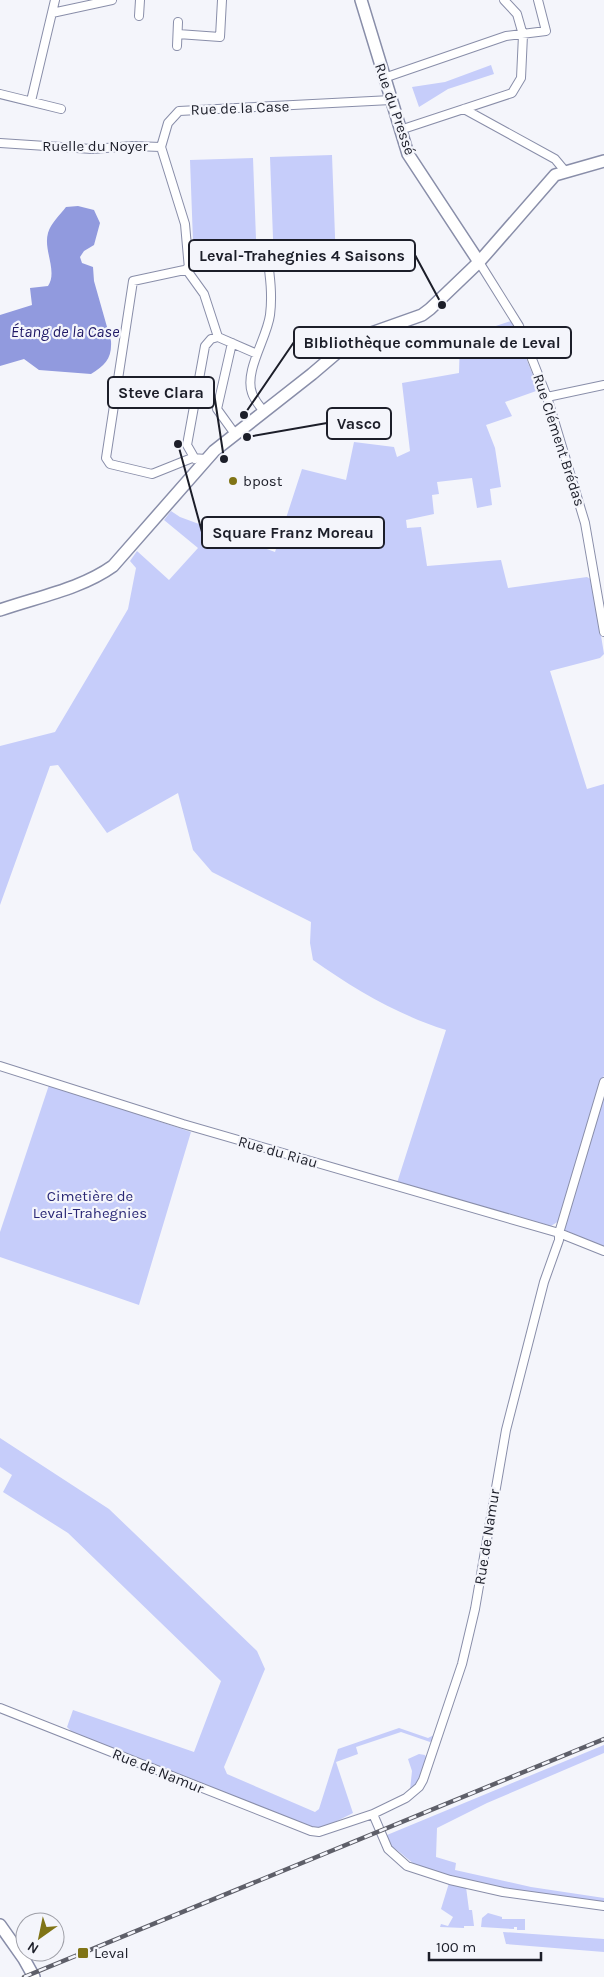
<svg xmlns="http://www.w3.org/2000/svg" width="604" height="1977" font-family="Karla,sans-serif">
  <rect width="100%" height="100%" fill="#f4f5fb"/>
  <!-- green -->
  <path fill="#c6cdfa" d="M 491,65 L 494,74 L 448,89 L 419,107 L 412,87 L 445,82 Z
    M 332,155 L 336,263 L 274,265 L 270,157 Z
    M 253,158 L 257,266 L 194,268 L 190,160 Z
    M 511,321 L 539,390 L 505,402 L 512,416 L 486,425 L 495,448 L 501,487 L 490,489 L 492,505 L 477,508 L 472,478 L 437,482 L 439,494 L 432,495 L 434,514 L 406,520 L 407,528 L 421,527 L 427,566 L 501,560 L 508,588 L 587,577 L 592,580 L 604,654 L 600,658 L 550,671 L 587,789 L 604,784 L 604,1075 L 559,1221 L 551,1226 L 397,1183 L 446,1030 C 398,1015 354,989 313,960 L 310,943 L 311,922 L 212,872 L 193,850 L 178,793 L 107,833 L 58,765 L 50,766 L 0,905 L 0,746 L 55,732 L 128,609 L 136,568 L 130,561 L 137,551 L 169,580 L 198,548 L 164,520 L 171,511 L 180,517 L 275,552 L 302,469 L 346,480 L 354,442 L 394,447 L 397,457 L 410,451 L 402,383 L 459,373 L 460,338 Z
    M 49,1085 L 191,1132 L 139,1305 L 0,1257 L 0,1232 Z
    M 604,1093 L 604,1248 L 568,1234 L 564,1228 Z
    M 0,1438 L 109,1509 L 257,1651 L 265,1669 L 224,1767 L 227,1774 L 315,1812 L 319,1809 L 338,1749 L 399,1728 L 428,1738 L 434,1735 L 433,1740 L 430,1742 L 401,1732 L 356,1747 L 358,1754 L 336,1762 L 353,1813 L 321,1829 L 311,1829 L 73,1733 L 67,1727 L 73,1710 L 194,1752 L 221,1681 L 68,1533 L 3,1492 L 12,1475 L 0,1467 Z
    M 604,1745 L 604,1753 L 487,1803 L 437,1828 L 436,1857 L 456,1863 L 455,1870 L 531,1887 L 604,1898 L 604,1904 C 543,1895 481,1889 422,1868 C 410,1864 401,1850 388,1845 L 387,1835 Z
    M 419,1754 L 425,1755 L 427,1759 L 418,1785 L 410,1790 L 412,1771 L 408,1759 Z
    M 449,1883 L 466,1887 L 469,1910 L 472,1910 L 474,1926 L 464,1926 L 464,1928 L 440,1927 L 441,1924 L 448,1926 L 453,1917 L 441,1909 Z
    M 488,1913 L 502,1917 L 502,1919 L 525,1919 L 525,1930 L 517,1930 L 517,1927 L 514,1927 L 514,1929 L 481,1927 L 482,1918 Z
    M 503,1932 L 604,1939 L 604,1952 L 506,1944 Z"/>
  <!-- water -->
  <path fill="#919ade" d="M 78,206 L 94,210 L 100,223 L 94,245 L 84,251 L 80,257 L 82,263 L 93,267 L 94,281 L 111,341 C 112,359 105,365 91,374 L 39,370 L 24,359 L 0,366 L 0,315 L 32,305 L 30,288 L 48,286 C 58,271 43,250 48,233 C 51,223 60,215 66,207 Z"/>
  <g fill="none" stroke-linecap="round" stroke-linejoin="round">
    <defs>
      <path id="street" d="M 52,13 L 112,0
        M 139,16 L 140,0
        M 178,34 L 220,37 L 222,0
        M 177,46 L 178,22
        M 384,78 L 506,36 L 546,31 L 538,0
        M 0,94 L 61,109
        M 31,101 L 55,0
        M 464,109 L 555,159 L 565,171
        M 400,130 L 512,93 L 521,78 L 523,35 L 517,14 L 504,0
        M 0,143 L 92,149 L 133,146 L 161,147
        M 479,262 L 519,326 L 547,397 L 585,523 L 604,632
        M 186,269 L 204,294 L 218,337 L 211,339 L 205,346 L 187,445 L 195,459
        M 218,337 L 257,354
        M 232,343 L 217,409 L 235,434
        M 167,383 L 195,400
        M 547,397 L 604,385
        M 264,412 C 260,406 254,400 252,393 C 244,371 267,338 270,315 C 273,292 269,270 266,246
        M 206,459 L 192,458 L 152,474 L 110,464 L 106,458 L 133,281 L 189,269 L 185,224 L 161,147 L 168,123 L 179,111 L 391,100
        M 0,1066 L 183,1124 L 559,1233 L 604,1251
        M 0,1708 L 311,1831 L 319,1832 L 373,1814 L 406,1798 L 419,1787 L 423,1780 L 462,1664 L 475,1609 L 506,1430 L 544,1282 L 559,1240 L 559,1233 L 604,1082
        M 373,1814 L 388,1849 L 407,1866 L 450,1880 L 503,1892 L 604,1906"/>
      <path id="secondary" d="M 361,0 L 408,154 L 479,262
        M 0,610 C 37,597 81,589 113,566 L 214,451 L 312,374 L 339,351 L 360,337 L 422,315 L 430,309 L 479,262 L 555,175 L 604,161
        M 0,1925 L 24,1959 L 34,1977"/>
    </defs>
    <!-- street casing -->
    <use href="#street" stroke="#898ea9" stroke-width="10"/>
    <!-- secondary casing -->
    <use href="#secondary" stroke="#898ea9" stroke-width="14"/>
    <!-- street -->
    <use href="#street" stroke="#fff" stroke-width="8"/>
    <!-- secondary -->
    <use href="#secondary" stroke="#fff" stroke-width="11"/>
    <defs>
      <path id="rail" d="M 24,1977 L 604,1739"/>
    </defs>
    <!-- rail casing -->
    <use href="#rail" stroke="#5e5f69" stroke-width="4.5"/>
    <!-- rail -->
    <use href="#rail" stroke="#f4f5fb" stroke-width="2.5" stroke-dasharray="8" stroke-linecap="butt"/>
  </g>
  <!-- markers -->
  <g fill="#807416" stroke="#f4f5fb" stroke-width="2">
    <circle cx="233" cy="481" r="5"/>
    <rect x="77" y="1947" width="12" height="12" rx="2.5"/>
  </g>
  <g text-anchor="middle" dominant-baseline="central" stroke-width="4.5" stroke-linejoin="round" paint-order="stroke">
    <!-- street labels -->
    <g font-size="15" fill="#1c1e29" stroke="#f4f5fb">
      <text transform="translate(240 108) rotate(-2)">Rue de la Case</text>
      <text transform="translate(395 109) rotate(71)">Rue du Pressé</text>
      <text x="95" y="146">Ruelle du Noyer</text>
      <text transform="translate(559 440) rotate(72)">Rue Clément Brédas</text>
      <text transform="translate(278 1152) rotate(16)">Rue du Riau</text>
      <text transform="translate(487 1537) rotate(-81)">Rue de Namur</text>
      <text transform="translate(158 1771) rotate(22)">Rue de Namur</text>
    </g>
    <!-- poi labels -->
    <g font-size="15" fill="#1c1e29" stroke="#f4f5fb" text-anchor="start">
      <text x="243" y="481">bpost</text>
      <text x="94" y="1953">Leval</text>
    </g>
    <!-- park labels -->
    <g font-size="15" fill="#292775" stroke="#f4f5fb">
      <text x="90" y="1196">Cimetière de<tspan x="90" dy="17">Leval-Trahegnies</tspan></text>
    </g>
    <!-- water labels -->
    <g font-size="16" font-style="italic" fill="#1f1866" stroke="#f4f5fb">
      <text x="65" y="331">Étang de la Case</text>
    </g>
  </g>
  <!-- callouts -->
  <path fill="none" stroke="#1c1e29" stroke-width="2" d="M442 305L415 255M244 415L294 342M224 459L214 393M247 437L327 423M178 444L202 532"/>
  <g fill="#1c1e29" stroke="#f4f5fb" stroke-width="2">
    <circle cx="442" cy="305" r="5"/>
    <circle cx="244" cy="415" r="5"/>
    <circle cx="224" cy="459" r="5"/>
    <circle cx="247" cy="437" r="5"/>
    <circle cx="178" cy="444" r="5"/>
  </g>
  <g fill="#f4f5fb" stroke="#1c1e29" stroke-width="2">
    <rect x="189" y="240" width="226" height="31" rx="5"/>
    <rect x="294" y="327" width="277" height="31" rx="5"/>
    <rect x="108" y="377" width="106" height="31" rx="5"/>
    <rect x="327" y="408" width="64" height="31" rx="5"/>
    <rect x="202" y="517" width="182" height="31" rx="5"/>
  </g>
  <g font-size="16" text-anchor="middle" font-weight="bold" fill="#1c1e29">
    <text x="302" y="261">Leval-Trahegnies 4 Saisons</text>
    <text x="432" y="348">BIbliothèque communale de Leval</text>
    <text x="161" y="398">Steve Clara</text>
    <text x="359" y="429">Vasco</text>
    <text x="293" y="538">Square Franz Moreau</text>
  </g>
  <!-- north arrow -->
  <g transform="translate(40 1937) rotate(213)"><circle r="24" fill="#f4f5fb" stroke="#9e9fa7"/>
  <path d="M0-4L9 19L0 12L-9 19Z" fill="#807416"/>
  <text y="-8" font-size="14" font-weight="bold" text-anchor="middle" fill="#1c1e29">N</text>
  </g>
  <!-- scale -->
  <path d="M429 1952v8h112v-8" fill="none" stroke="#1c1e29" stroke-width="2.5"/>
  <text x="436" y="1952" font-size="15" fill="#1c1e29" stroke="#f4f5fb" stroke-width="4" paint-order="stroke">100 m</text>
</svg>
